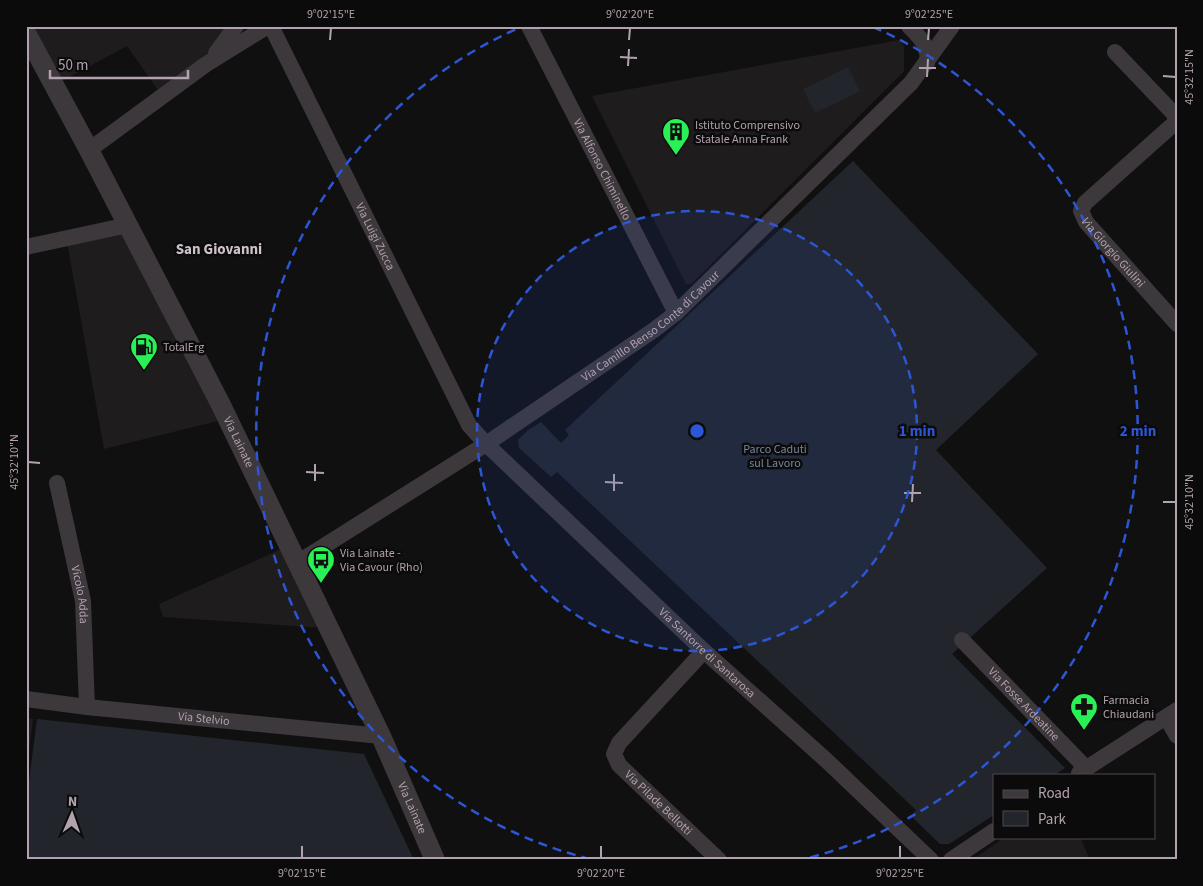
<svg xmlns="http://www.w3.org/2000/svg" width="1203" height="886" font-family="'Source Sans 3',sans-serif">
  <rect width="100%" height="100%" fill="#111010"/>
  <!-- built -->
  <path fill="#1e1c1d" d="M 30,26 L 230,26 L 203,61 L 160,93 L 127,46 L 60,82 Z
    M 900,40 L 904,46 L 904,71 L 691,284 L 686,284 L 592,96 Z
    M 126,229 L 226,419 L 104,449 L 67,242 Z
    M 286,547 L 324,628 L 163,617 L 159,604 Z
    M 26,718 L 33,719 L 26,775 Z
    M 1005,837 L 1080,837 L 1090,860 L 972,860 Z"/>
  <!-- green -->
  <path fill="#22252b" d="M 848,67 L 860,91 L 815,113 L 803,89 Z
    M 853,161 L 1038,354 L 936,450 L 1047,568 L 952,654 L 1065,768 L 1055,775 L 994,775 L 994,815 L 949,844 L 940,844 L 911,816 L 916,810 L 557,472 L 551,477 L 519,448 L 518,440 L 528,430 L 541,422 L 561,443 L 569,435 L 565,430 Z
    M 37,719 L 364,754 L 414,860 L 26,860 L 26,804 Z"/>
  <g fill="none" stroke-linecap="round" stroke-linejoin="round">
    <!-- minor -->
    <g stroke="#3d383b" stroke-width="16">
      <path id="s1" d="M 271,26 L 469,425 L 486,444 L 704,651 L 826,760 L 931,860"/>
      <path id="s2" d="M 529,26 L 676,313"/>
      <path d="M 909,26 C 919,37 930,46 927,63"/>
      <path d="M 1115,52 L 1177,117"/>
      <path d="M 216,53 L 236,26"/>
      <path id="s3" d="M 1177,121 L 1085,203 L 1081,211 L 1086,222 L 1177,324"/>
      <path d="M 89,150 L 205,65 L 268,26"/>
      <path d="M 26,247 L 128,225"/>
      <path id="s4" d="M 57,483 L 83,601 L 87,707"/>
      <path id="s5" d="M 297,563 L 486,444 L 654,330 L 676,313 L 911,83 L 952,26"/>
      <path id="s6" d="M 962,640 L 1086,768"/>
      <path id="s7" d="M 704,651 L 619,743 L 614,754 L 619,765 L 719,860"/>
      <path id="s8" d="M 26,699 L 87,707 L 381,736"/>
      <path d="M 1166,717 L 1177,736"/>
      <path d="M 1079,773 L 1177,710"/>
      <path d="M 951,860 L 994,831"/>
    </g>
    <!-- tertiary -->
    <path stroke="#3d383b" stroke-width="20" id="s9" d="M 26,33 L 89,150 L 220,403 L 381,736 L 435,860"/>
  </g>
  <!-- ticks -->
  <path fill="none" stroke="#b2a1ae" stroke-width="2" d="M 330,40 L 331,28M 629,40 L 630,28M 928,40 L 929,28M 620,57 L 637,58M 628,66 L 629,49M 919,68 L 936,68M 1163,76 L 1176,77M 927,77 L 928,59M 28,462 L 40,463M 306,472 L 324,473M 315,481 L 315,464M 605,482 L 623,483M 614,491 L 614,474M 904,493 L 921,493M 912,502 L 913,484M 1163,502 L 1176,502M 302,858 L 302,846M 601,858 L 601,846M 900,858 L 900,846"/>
  <!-- distance rings -->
  <circle cx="697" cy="431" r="220" fill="#2c56d4" fill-opacity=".12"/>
  <g fill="none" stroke="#2c56d4" stroke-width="2.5" stroke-dasharray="9 6">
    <circle cx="697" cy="431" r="220"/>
    <path d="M590 859A441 441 0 0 1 521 27M873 27A441 441 0 0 1 804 859"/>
  </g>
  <!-- icons -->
  <defs>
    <symbol id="building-pin" viewBox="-11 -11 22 30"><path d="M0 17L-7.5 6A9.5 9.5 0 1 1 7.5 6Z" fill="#29f055" stroke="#0c0b0b"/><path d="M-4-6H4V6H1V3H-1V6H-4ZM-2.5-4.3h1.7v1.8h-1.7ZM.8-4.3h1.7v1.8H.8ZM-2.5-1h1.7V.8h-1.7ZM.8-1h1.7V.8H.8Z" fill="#111"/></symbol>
    <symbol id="fuel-pin" viewBox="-11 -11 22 30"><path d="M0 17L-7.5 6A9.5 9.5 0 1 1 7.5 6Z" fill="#29f055" stroke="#0c0b0b"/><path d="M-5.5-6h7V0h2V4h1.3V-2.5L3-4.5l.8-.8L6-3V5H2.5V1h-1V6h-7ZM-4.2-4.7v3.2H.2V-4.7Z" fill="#111"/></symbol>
    <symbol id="bus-pin" viewBox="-11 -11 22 30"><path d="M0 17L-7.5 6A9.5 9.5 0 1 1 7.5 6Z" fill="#29f055" stroke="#0c0b0b"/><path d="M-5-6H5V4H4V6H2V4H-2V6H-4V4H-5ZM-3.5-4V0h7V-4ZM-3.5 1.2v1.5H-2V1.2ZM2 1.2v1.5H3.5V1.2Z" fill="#111"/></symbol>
    <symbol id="pharmacy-pin" viewBox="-11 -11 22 30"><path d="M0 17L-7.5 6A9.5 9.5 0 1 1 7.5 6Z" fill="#29f055" stroke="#0c0b0b"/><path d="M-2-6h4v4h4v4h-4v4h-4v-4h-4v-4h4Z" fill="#111"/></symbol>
  </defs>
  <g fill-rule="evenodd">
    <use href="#building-pin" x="660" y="116" width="32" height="43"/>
    <use href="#fuel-pin" x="128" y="331" width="32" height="43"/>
    <use href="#bus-pin" x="305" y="544" width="32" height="43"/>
    <use href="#pharmacy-pin" x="1068" y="691" width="32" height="43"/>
  </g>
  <g text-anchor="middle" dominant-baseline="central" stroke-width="5" stroke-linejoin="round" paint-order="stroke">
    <!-- poi labels -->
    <g font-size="12" fill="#b2a1ae" stroke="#0c0b0b" text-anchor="start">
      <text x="695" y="125">Istituto Comprensivo<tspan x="695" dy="14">Statale Anna Frank</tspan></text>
      <text x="163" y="347">TotalErg</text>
      <text x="340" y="553">Via Lainate -<tspan x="340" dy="14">Via Cavour (Rho)</tspan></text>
      <text x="1103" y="700">Farmacia<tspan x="1103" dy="14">Chiaudani</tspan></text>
    </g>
    <!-- street labels -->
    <g font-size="12" fill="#b2a1ae" stroke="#0c0b0b">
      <text stroke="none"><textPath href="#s2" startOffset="161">Via Alfonso Chiminello</textPath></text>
      <text stroke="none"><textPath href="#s1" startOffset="235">Via Luigi Zucca</textPath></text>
      <text stroke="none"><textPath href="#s3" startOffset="185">Via Giorgio Giulini</textPath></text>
      <text stroke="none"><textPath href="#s5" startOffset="426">Via Camillo Benso Conte di Cavour</textPath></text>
      <text stroke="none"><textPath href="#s9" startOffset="461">Via Lainate</textPath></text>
      <text stroke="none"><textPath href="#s4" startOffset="114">Vicolo Adda</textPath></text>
      <text stroke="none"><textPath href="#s1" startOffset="775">Via Santorre di Santarosa</textPath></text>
      <text stroke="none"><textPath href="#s6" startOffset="89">Via Fosse Ardeatine</textPath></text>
      <text stroke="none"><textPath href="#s8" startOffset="179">Via Stelvio</textPath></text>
      <text stroke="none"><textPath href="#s7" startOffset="204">Via Pilade Bellotti</textPath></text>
      <text stroke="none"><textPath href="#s9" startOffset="866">Via Lainate</textPath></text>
    </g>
    <!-- park labels -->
    <g font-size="12" fill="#77869d" stroke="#0c0b0b">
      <text x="775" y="449">Parco Caduti<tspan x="775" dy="14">sul Lavoro</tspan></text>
    </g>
    <!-- quarter labels -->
    <g font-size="15" font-weight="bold" fill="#cec2ca" stroke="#0c0b0b">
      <text x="219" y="249">San Giovanni</text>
    </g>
  </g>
  <circle cx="697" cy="431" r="8" fill="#2c56d4" stroke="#0c0b0b" stroke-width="2.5"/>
  <g font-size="15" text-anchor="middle" font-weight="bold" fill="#2c56d4" stroke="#0c0b0b" stroke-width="5" stroke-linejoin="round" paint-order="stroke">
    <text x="917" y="436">1 min</text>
    <text x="1138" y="436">2 min</text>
  </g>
  <!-- border -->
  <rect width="1203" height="886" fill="none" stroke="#0c0b0b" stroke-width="55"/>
  <!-- legend -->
  <rect x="993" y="774" width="162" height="65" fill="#0c0b0b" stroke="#4e474c"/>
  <rect x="1003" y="790" width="25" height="8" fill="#3d383b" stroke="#4e474c"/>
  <text x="1038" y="798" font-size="15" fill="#b2a1ae">Road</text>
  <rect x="1003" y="811" width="25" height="15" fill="#22252b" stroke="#4e474c"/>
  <text x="1038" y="824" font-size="15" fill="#b2a1ae">Park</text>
  <!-- north arrow -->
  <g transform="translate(72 814) rotate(2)" stroke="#0c0b0b" stroke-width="4" paint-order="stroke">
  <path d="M0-4L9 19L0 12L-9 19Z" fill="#b2a1ae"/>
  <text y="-8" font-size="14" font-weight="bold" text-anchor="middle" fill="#b2a1ae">N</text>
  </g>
  <!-- scale -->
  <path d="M50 70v8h138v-8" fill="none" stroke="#b2a1ae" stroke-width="2.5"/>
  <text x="58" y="70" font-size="15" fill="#b2a1ae" stroke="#0c0b0b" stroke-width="4" paint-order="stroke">50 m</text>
  <rect x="28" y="28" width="1148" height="830" fill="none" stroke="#b2a1ae" stroke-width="2"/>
  <g font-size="12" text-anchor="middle" fill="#b2a1ae">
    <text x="331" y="18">9°02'15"E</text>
    <text x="630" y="18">9°02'20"E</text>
    <text x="929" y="18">9°02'25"E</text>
    <text transform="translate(1189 77) rotate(-90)" y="4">45°32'15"N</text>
    <text transform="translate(14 462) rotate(-90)" y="4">45°32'10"N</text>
    <text transform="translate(1189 502) rotate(-90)" y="4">45°32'10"N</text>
    <text x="302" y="877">9°02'15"E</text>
    <text x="601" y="877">9°02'20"E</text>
    <text x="900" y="877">9°02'25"E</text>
  </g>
</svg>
